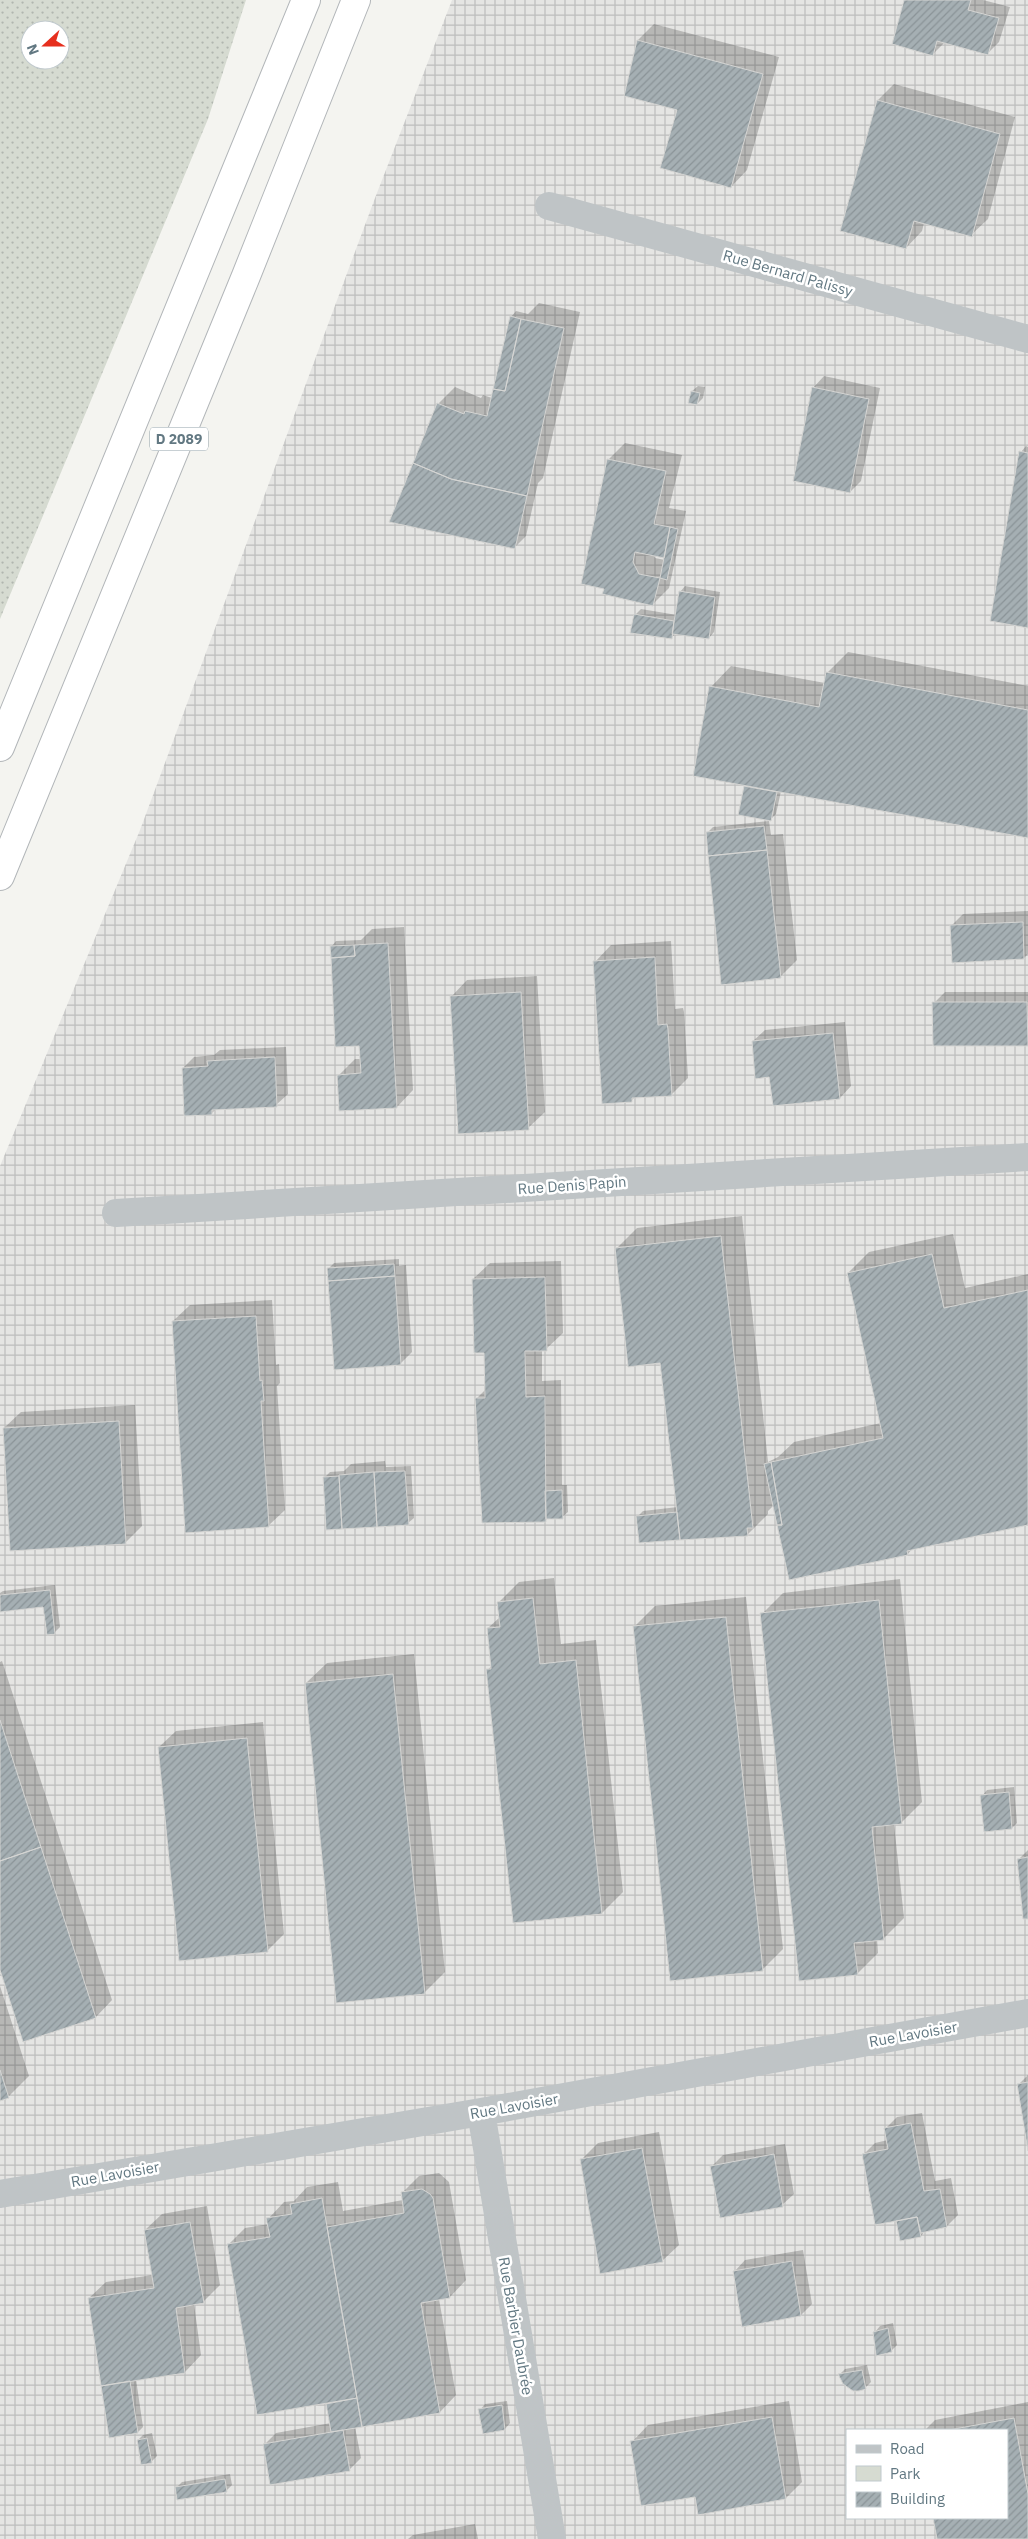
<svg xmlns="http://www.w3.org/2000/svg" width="1028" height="2539" font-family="'IBM Plex Sans',sans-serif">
  <defs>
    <pattern id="industrial-grid" width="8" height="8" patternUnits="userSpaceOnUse" patternTransform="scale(1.25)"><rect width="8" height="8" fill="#e5e5e3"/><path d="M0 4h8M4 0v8" fill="none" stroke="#bdbebd"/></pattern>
    <pattern id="green-dots" width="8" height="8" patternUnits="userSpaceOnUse" patternTransform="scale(1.25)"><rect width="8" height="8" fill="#d6dbd1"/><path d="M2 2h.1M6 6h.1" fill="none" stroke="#b1b6af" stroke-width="1.8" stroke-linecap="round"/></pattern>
    <pattern id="building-hatch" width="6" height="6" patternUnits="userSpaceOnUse" patternTransform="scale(1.25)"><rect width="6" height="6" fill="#a5afb3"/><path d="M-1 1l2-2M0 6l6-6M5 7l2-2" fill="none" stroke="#8a9397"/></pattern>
  </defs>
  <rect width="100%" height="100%" fill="#f4f4f0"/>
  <!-- industrial -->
  <path fill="url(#industrial-grid)" fill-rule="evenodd" d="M 452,0 L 1028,0 L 1028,2539 L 0,2539 L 0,1166 L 140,830 L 375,198 ZM 847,2430 L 1007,2430 L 1007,2518 L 847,2518 Z"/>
  <!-- green -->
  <path fill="url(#green-dots)" fill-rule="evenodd" d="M 0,0 L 246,0 L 208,119 L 0,619 ZM 30,30 L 60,30 L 60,60 L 30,60 Z"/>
  <!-- shadow -->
  <path fill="#0003" fill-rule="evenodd" d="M 906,0 L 983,0 L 1010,7 L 999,42 L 988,53 L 944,43 L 933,54 Z
    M 654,24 L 779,57 L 747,170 L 731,187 L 678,109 L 638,40 Z
    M 894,84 L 1015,117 L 988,219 L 971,235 L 924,223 L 922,231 L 906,248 L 842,230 L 878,100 Z
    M 539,303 L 580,312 L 543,478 L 538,483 L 526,536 L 514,548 L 414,464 L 438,404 L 455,387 L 481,398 L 483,395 L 492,398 L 511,317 L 516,311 L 528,314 Z
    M 824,376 L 880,388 L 861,481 L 850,492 L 813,388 Z
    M 698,386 L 705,387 L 703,398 L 697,404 L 692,391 Z
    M 625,443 L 682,455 L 669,508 L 686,511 L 669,588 L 653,604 L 605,588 L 609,459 ZM 666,554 L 665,560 L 655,558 L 654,555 Z
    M 1026,446 L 1028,447 L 1028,627 L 1021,452 Z
    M 685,586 L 720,592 L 714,632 L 709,638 L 676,633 L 671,638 L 635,615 L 641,609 L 677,615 L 680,592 Z
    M 848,652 L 1028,686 L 1028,837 L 781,791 L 776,814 L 771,819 L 740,814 L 746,785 L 711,687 L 731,666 L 825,683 L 827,673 Z
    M 769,821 L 771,835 L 783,834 L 797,960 L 780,977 L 707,833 L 713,827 Z
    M 1028,911 L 1028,954 L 1024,958 L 951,926 L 963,914 Z
    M 404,927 L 413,1090 L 397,1107 L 338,1076 L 355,1059 L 361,1059 L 361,1045 L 331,947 L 336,941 L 361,940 L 372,929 Z
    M 671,941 L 675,1009 L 683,1008 L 684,1012 L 688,1078 L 671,1095 L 635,1097 L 631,1101 L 595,962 L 611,945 Z
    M 537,976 L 545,1112 L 528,1128 L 451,997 L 467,980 Z
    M 945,992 L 1028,992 L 1028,1044 L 934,1003 Z
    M 845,1022 L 851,1086 L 840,1098 L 774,1105 L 770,1075 L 753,1041 L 765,1030 Z
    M 286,1047 L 288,1094 L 276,1105 L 217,1108 L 211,1114 L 183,1068 L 194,1057 L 214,1055 L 220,1050 Z
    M 742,1216 L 768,1462 L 778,1457 L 794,1442 L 881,1423 L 848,1273 L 869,1252 L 953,1234 L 965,1288 L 1028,1274 L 1028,1524 L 912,1549 L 908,1554 L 790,1579 L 774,1505 L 768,1511 L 768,1514 L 747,1535 L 637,1517 L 643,1511 L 678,1507 L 661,1362 L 616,1249 L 637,1228 Z
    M 399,1259 L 399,1266 L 406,1265 L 412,1352 L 400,1364 L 328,1269 L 334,1263 Z
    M 561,1261 L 563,1333 L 546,1349 L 542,1350 L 542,1381 L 561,1380 L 562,1485 L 567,1485 L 568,1512 L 562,1517 L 548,1518 L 546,1520 L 477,1398 L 486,1389 L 485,1351 L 473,1279 L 490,1263 Z
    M 272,1300 L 276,1365 L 279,1364 L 280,1383 L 277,1386 L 285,1510 L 268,1526 L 173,1321 L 190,1305 Z
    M 135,1405 L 142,1526 L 125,1543 L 4,1428 L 21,1412 Z
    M 385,1461 L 386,1467 L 411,1466 L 414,1518 L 408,1523 L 327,1528 L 324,1478 L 330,1472 L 344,1471 L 351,1464 Z
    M 554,1578 L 561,1644 L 596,1640 L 623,1892 L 602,1913 L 487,1670 L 492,1666 L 488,1628 L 500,1617 L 498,1603 L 519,1582 Z
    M 900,1579 L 922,1802 L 901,1823 L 894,1824 L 904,1918 L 883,1939 L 877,1939 L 878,1953 L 857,1974 L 762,1614 L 783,1593 Z
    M 55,1585 L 60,1627 L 54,1633 L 45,1605 L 0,1611 L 0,1593 L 3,1591 Z
    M 746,1597 L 783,1949 L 762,1970 L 634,1627 L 655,1606 Z
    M 414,1654 L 445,1972 L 424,1993 L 306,1683 L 327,1663 Z
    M 2,1661 L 112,2000 L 96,2017 L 24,2040 L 0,1966 L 0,1662 Z
    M 263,1722 L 284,1934 L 267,1951 L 159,1747 L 176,1731 Z
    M 1014,1787 L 1017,1823 L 1012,1828 L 982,1796 L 987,1790 Z
    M 1028,1850 L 1028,1917 L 1019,1859 Z
    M 0,1986 L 29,2076 L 8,2097 L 0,2100 Z
    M 1028,2075 L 1028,2143 L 1018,2085 Z
    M 922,2113 L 935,2181 L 951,2178 L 958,2215 L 947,2226 L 926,2230 L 921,2236 L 901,2239 L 897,2220 L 864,2154 L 875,2143 L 888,2140 L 885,2129 L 897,2117 Z
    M 659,2132 L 679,2245 L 662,2261 L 581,2160 L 598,2143 Z
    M 785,2144 L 794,2194 L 782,2205 L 712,2166 L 723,2155 Z
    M 439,2173 L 449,2182 L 466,2280 L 450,2297 L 439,2299 L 456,2395 L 440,2412 L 355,2427 L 361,2458 L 349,2470 L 265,2444 L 276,2433 L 331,2423 L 328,2404 L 330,2401 L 228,2245 L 245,2228 L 269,2224 L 268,2219 L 284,2202 L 294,2201 L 307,2187 L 338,2182 L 343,2211 L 403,2200 L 402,2193 L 419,2176 ZM 356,2397 L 358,2397 L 360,2423 Z
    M 207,2206 L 220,2285 L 203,2302 L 194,2304 L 201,2355 L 185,2372 L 136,2379 L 143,2427 L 138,2432 L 89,2298 L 106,2282 L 153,2275 L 145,2230 L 162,2214 Z
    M 803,2250 L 812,2304 L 801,2315 L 734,2272 L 745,2260 Z
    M 893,2323 L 897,2345 L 891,2351 L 875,2332 L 880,2326 Z
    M 867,2365 L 871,2382 L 865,2388 L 840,2374 L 845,2369 Z
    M 507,2401 L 510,2423 L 505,2429 L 480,2410 L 485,2404 Z
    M 789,2401 L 802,2482 L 786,2498 L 696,2496 L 632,2442 L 648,2425 Z
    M 1028,2402 L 1028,2539 L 938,2539 L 934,2518 L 1007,2518 L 1007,2430 L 925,2430 L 935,2420 Z
    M 152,2433 L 157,2456 L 151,2462 L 138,2440 L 143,2435 Z
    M 230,2474 L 232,2485 L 226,2491 L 176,2488 L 182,2482 Z
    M 475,2524 L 478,2539 L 408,2539 L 413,2535 Z"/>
  <!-- building -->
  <path fill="url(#building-hatch)" stroke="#d5d5d3" d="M 904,0 L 971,0 L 968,10 L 999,18 L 988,55 L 937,41 L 933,56 L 892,44 Z
    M 637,40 L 763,74 L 731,188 L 660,168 L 677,110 L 624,96 Z
    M 877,100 L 1000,134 L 972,237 L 914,221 L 906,249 L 840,231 Z
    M 510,316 L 521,319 L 505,391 L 493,389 Z
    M 521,319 L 564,328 L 527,496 L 451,479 L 413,463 L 437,403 L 464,414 L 465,411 L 487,416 L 493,389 L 505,391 Z
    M 812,387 L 869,399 L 850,493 L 793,481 Z
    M 691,391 L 700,393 L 697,405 L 688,403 Z
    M 1019,451 L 1028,453 L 1028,628 L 990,621 Z
    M 607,459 L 666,471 L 654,524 L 670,527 L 664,558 L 635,552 L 633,562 L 639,574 L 660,578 L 653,606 L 602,594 L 604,589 L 581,584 Z
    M 413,463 L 451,479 L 527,496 L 515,549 L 389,522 Z
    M 670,527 L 678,529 L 667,580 L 660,578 Z
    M 679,591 L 715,597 L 709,639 L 672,634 Z
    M 634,614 L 674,621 L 672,639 L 630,633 Z
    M 826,672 L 1028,710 L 1028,838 L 693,776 L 709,686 L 819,707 Z
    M 744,786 L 777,792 L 771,821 L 738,815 Z
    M 764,826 L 767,850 L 708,856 L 706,832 Z
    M 767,850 L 781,978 L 721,985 L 708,856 Z
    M 1023,922 L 1024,959 L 952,963 L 950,925 Z
    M 388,943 L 397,1108 L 339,1111 L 337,1075 L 361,1073 L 359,1046 L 335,1047 L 331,958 L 355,956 L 354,945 Z
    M 354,945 L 355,956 L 331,958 L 330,946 Z
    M 655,957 L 658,1025 L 667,1024 L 668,1029 L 672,1096 L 632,1098 L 632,1102 L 602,1104 L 593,961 Z
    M 521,992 L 529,1130 L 458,1134 L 450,996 Z
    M 932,1002 L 1027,1002 L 1028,1046 L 933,1046 Z
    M 833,1033 L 840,1099 L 773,1106 L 769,1077 L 755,1079 L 752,1041 Z
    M 275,1057 L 277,1107 L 212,1110 L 212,1115 L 184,1116 L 182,1068 L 208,1066 L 207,1061 Z
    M 721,1236 L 753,1528 L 747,1528 L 748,1536 L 680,1540 L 660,1363 L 628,1367 L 615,1248 Z
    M 932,1254 L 944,1308 L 1028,1290 L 1028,1525 L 907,1551 L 908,1555 L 789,1580 L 777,1525 L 782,1525 L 771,1462 L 883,1438 L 847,1273 Z
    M 394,1264 L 395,1276 L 328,1281 L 327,1268 Z
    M 395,1276 L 401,1365 L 334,1370 L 328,1281 Z
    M 545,1277 L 547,1351 L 525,1351 L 526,1397 L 545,1396 L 546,1522 L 482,1523 L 475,1398 L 485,1398 L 484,1353 L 474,1353 L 472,1279 Z
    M 256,1316 L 260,1381 L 262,1380 L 264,1401 L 261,1401 L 269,1527 L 185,1533 L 172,1321 Z
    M 119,1421 L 126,1544 L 10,1551 L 3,1428 Z
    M 771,1462 L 782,1525 L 777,1525 L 764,1464 Z
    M 405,1471 L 409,1525 L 377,1527 L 374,1472 Z
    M 374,1472 L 377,1527 L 342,1529 L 339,1475 Z
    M 339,1476 L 342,1529 L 326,1530 L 323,1477 Z
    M 562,1490 L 563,1519 L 546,1519 L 545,1491 Z
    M 677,1512 L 680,1540 L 639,1543 L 636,1516 Z
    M 50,1590 L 55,1634 L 47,1635 L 43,1607 L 0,1612 L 0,1595 Z
    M 533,1598 L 540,1664 L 576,1660 L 602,1914 L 513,1923 L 486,1669 L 491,1669 L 487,1628 L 500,1627 L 497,1602 Z
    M 879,1600 L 902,1824 L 872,1827 L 884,1940 L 854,1943 L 858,1975 L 799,1981 L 760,1613 Z
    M 726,1617 L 763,1971 L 670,1981 L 633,1626 Z
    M 393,1674 L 425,1994 L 336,2003 L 305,1683 Z
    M 0,1720 L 41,1847 L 0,1861 Z
    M 247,1738 L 268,1952 L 179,1961 L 158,1747 Z
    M 1009,1792 L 1012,1829 L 984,1832 L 980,1795 Z
    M 41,1847 L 96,2018 L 23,2042 L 0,1970 L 0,1861 Z
    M 1028,1857 L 1028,1919 L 1023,1919 L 1017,1859 Z
    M 0,2070 L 9,2098 L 0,2101 Z
    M 1028,2082 L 1028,2151 L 1017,2084 Z
    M 911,2123 L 924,2191 L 940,2189 L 947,2227 L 921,2233 L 917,2217 L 875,2225 L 862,2154 L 888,2149 L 884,2128 Z
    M 642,2148 L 663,2262 L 600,2274 L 580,2159 Z
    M 774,2154 L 783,2207 L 720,2218 L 710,2166 Z
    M 422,2189 L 430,2194 L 433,2198 L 450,2298 L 421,2303 L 440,2413 L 362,2427 L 327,2227 L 404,2213 L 401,2192 Z
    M 322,2198 L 357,2398 L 257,2415 L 227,2244 L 270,2237 L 266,2218 L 292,2214 L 290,2204 Z
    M 917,2217 L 921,2237 L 900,2241 L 896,2221 Z
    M 190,2222 L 204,2303 L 176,2308 L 185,2373 L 101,2386 L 88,2298 L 154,2288 L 144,2230 Z
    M 792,2261 L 801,2316 L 742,2327 L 733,2271 Z
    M 888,2328 L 892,2352 L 876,2356 L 873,2332 Z
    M 862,2370 L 866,2389 L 859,2391 L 853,2391 L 843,2384 L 838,2374 Z
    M 130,2381 L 138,2433 L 109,2438 L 101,2386 Z
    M 357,2398 L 362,2427 L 331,2432 L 326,2404 Z
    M 502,2405 L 505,2430 L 483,2434 L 478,2409 Z
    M 772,2417 L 786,2499 L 698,2515 L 695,2497 L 641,2506 L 630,2441 Z
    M 1014,2418 L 1028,2494 L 1028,2539 L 937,2539 L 933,2518 L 1007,2518 L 1007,2430 L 949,2430 Z
    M 343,2430 L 350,2471 L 270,2485 L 263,2444 Z
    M 147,2438 L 152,2463 L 141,2465 L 137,2440 Z
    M 225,2479 L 227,2492 L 177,2500 L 175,2487 Z"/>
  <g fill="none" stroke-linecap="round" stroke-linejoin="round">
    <defs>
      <path id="highway" d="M 0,747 L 306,0
        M 0,876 L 246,276 L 356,0"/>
    </defs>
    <!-- highway casing -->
    <use href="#highway" stroke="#b2b6b9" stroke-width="30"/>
    <!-- street -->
    <path stroke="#bfc4c6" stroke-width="28" d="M 549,206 L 1028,339
      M 116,1213 L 1028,1157
      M 481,2112 L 552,2539
      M 0,2194 L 481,2112 L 1028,2013"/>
    <!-- highway -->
    <use href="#highway" stroke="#fff" stroke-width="28"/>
  </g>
  <g text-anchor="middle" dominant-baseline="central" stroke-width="5" stroke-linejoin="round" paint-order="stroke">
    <!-- shield labels -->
    <rect fill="#fff" stroke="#91a0a8" stroke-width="1" x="150" y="427.5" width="58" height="23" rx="4"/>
    <g font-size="14" font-weight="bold" fill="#627882">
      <text x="179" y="439">D 2089</text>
    </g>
    <!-- street labels -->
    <g font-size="15" fill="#627882" stroke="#fff">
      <text transform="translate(788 273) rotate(16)">Rue Bernard Palissy</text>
      <text transform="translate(572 1185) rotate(-4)">Rue Denis Papin</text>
      <text transform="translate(913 2034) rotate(-10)">Rue Lavoisier</text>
      <text transform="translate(514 2106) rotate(-10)">Rue Lavoisier</text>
      <text transform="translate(115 2174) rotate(-10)">Rue Lavoisier</text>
      <text transform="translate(516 2326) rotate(80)">Rue Barbier Daubrée</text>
    </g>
  </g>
  <!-- legend -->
  <rect x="846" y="2429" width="162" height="90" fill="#ffffff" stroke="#c0c9cd"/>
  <rect x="856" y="2445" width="25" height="8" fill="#bfc4c6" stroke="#c0c9cd"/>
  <text x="890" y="2454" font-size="15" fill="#627882">Road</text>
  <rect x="856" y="2466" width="25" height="15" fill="#d6dbd1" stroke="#c0c9cd"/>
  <text x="890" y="2479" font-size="15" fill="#627882">Park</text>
  <rect x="856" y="2492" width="25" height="15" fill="url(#building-hatch)" stroke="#c0c9cd"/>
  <text x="890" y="2504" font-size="15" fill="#627882">Building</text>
  <!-- north arrow -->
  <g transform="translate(45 45) rotate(249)"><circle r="24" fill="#ffffff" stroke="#c0c9cd"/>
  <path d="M0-4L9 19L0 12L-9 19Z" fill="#e62f1e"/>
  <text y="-8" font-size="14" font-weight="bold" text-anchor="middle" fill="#627882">N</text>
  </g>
</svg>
